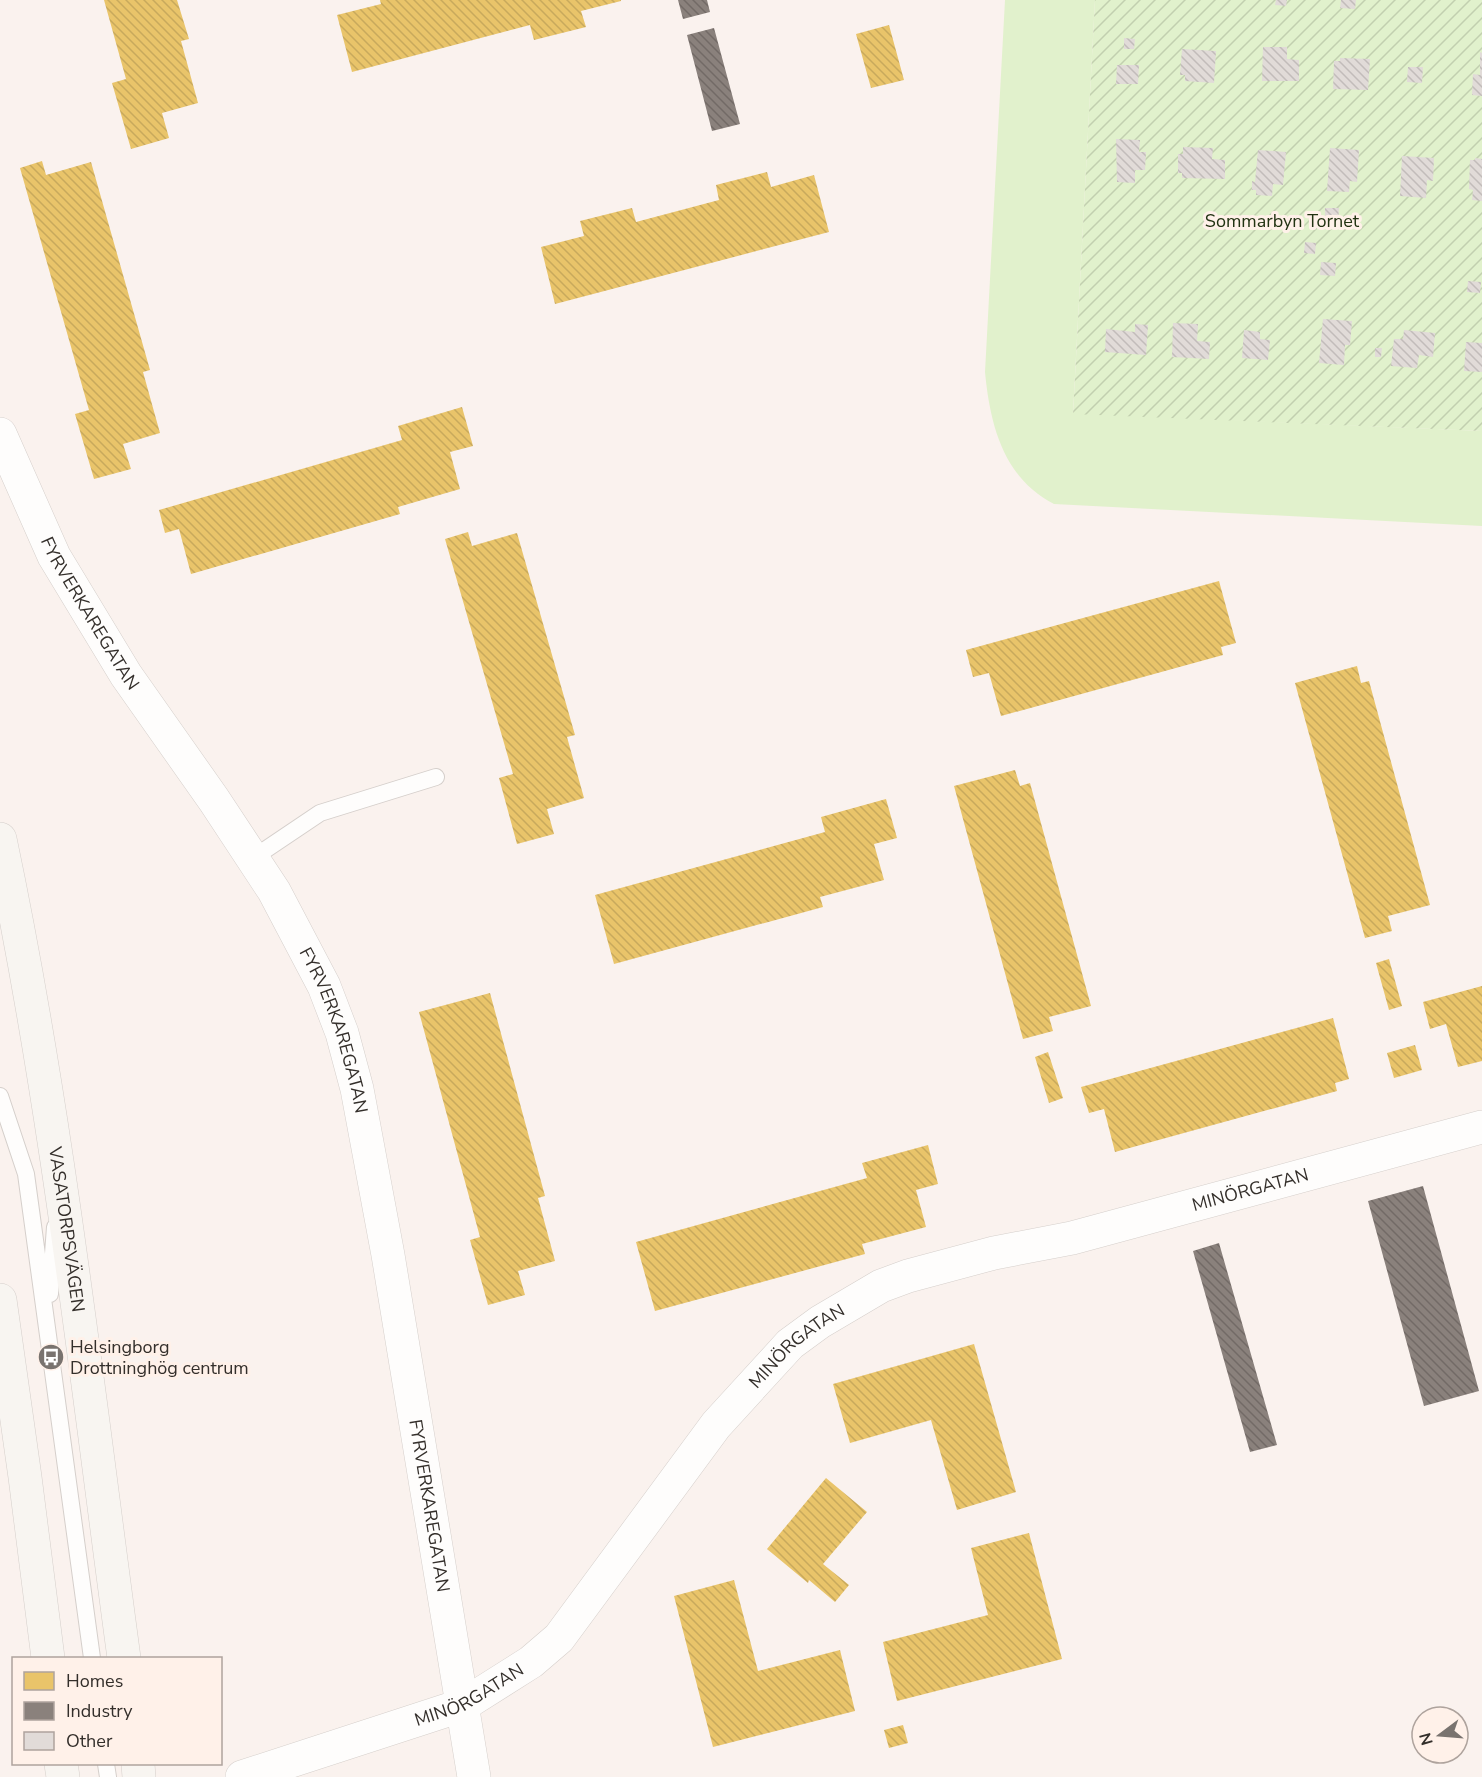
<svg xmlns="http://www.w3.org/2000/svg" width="1482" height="1777" font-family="'Nunito Sans',sans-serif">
  <defs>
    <pattern id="garden-furrows" width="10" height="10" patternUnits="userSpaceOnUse" patternTransform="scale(1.5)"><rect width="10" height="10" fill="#e1f1cc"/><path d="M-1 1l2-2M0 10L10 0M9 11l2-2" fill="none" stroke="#c2cfaf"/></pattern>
    <pattern id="homes-back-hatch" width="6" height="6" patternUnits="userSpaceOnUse" patternTransform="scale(1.5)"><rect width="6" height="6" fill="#e9c46a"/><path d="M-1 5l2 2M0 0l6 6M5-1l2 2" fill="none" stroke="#c8a95c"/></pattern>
    <pattern id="industry-back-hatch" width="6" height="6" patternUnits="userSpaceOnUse" patternTransform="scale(1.5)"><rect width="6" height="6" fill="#8a817c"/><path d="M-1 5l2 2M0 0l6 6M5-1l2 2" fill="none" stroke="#726a66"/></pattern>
    <pattern id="building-back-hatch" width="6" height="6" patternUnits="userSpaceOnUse" patternTransform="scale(1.5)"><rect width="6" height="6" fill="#e1dbd8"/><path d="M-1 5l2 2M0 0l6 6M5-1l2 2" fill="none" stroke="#c2bcba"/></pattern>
  </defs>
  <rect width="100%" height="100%" fill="#faf2ee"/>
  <!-- green -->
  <path fill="#e1f1cc" d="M 1005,0 L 1095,0 L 1073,413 L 1482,431 L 1482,526 L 1054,504 C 1003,478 990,424 985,372 Z"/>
  <!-- garden -->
  <path fill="url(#garden-furrows)" d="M 1095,0 L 1482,0 L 1482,431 L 1073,414 Z"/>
  <!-- homes -->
  <path fill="url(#homes-back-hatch)" d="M 104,0 L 177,0 L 189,39 L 181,41 L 198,103 L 162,113 L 169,138 L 131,149 L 112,83 L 126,79 Z
    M 380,0 L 621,0 L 621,1 L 581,11 L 586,27 L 534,40 L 530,25 L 352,72 L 337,15 L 381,4 Z
    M 889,25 L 904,80 L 871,88 L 856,34 Z
    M 42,161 L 46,175 L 91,162 L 150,370 L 143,372 L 160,433 L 123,444 L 131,469 L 94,479 L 75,414 L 89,410 L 20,168 Z
    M 767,172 L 771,187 L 814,175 L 829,232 L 555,304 L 541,247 L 584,236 L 580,221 L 632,208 L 636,222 L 719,200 L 716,185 Z
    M 462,407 L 473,446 L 450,452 L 460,489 L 398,507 L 400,514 L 191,574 L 179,529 L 165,533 L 159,510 L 402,440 L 398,426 Z
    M 468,532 L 472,546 L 517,533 L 575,735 L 567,737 L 584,798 L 547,809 L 554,834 L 517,844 L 499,778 L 513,774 L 445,539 Z
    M 1219,581 L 1236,643 L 1221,647 L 1223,655 L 1001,716 L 989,673 L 973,677 L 966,650 Z
    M 1357,666 L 1361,683 L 1369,681 L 1430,905 L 1388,916 L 1392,931 L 1365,938 L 1295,683 Z
    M 1015,770 L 1020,786 L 1030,783 L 1091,1006 L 1049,1017 L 1053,1031 L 1023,1039 L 954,786 Z
    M 886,799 L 897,838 L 874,844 L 884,880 L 820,897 L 823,907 L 614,964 L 595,895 L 825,832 L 821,817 Z
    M 1389,959 L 1402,1006 L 1389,1010 L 1376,963 Z
    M 1482,986 L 1482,1061 L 1458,1067 L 1446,1024 L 1430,1029 L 1423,1002 Z
    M 490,993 L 545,1196 L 538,1198 L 555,1261 L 518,1271 L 525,1295 L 488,1305 L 470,1240 L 480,1237 L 419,1012 Z
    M 1333,1018 L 1349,1079 L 1335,1083 L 1337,1091 L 1115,1152 L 1104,1109 L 1089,1113 L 1081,1087 Z
    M 1415,1045 L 1422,1070 L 1394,1078 L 1387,1053 Z
    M 1048,1052 L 1063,1098 L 1049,1103 L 1035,1057 Z
    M 928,1145 L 938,1184 L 916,1190 L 926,1227 L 862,1244 L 865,1254 L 655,1311 L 636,1242 L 867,1178 L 862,1163 Z
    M 974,1344 L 1016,1492 L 957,1510 L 931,1420 L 850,1443 L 833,1384 Z
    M 826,1478 L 867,1512 L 823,1564 L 849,1585 L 835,1602 L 809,1580 L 808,1583 L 767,1549 Z
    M 1029,1533 L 1062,1659 L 897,1701 L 883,1642 L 988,1615 L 971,1548 Z
    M 734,1580 L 758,1671 L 840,1650 L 855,1711 L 713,1747 L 674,1596 Z
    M 903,1725 L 908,1743 L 889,1748 L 884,1730 Z"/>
  <!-- industry -->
  <path fill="url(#industry-back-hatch)" d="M 678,0 L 707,0 L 710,12 L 683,19 Z
    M 714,28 L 740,124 L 712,131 L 687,35 Z
    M 1423,1186 L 1479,1391 L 1424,1406 L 1368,1201 Z
    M 1219,1243 L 1277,1445 L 1250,1452 L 1193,1251 Z"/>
  <!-- building -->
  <path fill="url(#building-back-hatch)" d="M 1276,0 L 1287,0 L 1286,6 L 1275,5 Z
    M 1341,0 L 1356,0 L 1355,9 L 1340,8 Z
    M 1124,38 L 1135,39 L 1134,49 L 1124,49 Z
    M 1263,47 L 1287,47 L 1287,59 L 1299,60 L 1299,81 L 1262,81 Z
    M 1182,49 L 1216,51 L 1214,83 L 1185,81 L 1185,75 L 1180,75 Z
    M 1480,52 L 1482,53 L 1482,96 L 1472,95 L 1473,74 L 1480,75 Z
    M 1340,58 L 1370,59 L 1368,90 L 1333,89 L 1334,61 L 1340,61 Z
    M 1117,65 L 1139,65 L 1138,84 L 1116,84 Z
    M 1408,67 L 1423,67 L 1422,83 L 1407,82 Z
    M 1116,139 L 1140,140 L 1139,152 L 1146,152 L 1145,170 L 1135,170 L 1135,183 L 1117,182 Z
    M 1183,147 L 1213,148 L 1212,159 L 1225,160 L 1225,179 L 1182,178 L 1182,173 L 1178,173 L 1178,154 L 1183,154 Z
    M 1330,148 L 1359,150 L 1357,182 L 1350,181 L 1349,192 L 1327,191 Z
    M 1258,150 L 1286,152 L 1283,185 L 1273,184 L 1272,196 L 1256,195 L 1256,190 L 1252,190 L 1252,181 L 1255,182 Z
    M 1402,156 L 1434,158 L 1433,181 L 1427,180 L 1426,198 L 1400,196 Z
    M 1475,158 L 1482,159 L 1482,201 L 1472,200 L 1473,190 L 1469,189 L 1470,160 L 1475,160 Z
    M 1325,208 L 1339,208 L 1338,223 L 1325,223 Z
    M 1305,242 L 1316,243 L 1315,254 L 1304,253 Z
    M 1321,262 L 1336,263 L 1335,276 L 1320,275 Z
    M 1468,281 L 1481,282 L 1480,293 L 1467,292 Z
    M 1323,319 L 1352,321 L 1350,345 L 1345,345 L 1344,365 L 1319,363 Z
    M 1173,323 L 1198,324 L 1197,341 L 1210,342 L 1209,359 L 1172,357 Z
    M 1135,324 L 1148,325 L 1146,355 L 1105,352 L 1106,329 L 1135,332 Z
    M 1244,330 L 1260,332 L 1260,339 L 1270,340 L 1268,360 L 1242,358 Z
    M 1404,330 L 1435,333 L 1433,357 L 1419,355 L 1417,368 L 1391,366 L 1394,339 L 1403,339 Z
    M 1466,342 L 1482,343 L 1482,372 L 1464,371 Z
    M 1375,348 L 1382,348 L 1381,357 L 1375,357 Z"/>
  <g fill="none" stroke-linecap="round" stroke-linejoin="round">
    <defs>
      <path id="service" d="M 253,858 L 320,813 L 436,777
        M 0,1096 L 26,1174 L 92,1658
        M 50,1294 L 55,1227
        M 106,1764 L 108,1777"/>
      <g id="minor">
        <path id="s1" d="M 0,434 L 54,556 L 126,675 L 214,800 L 274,891 L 324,986 L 342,1033 L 357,1089 L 388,1255 L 474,1777"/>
        <path id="s2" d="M 242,1777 L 463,1705 L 531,1662 L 559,1638 L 716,1425 L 790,1344 L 820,1322 L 881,1286 L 908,1276 L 994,1253 L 1072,1238 L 1482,1127"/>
      </g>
      <g id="secondary">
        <path id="s3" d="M 0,839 C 57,1109 87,1385 124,1658"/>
        <path d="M 0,1300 L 25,1477 L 48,1658"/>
        <path d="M 61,1764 L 63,1777"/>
        <path d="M 138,1764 L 139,1777"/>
      </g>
    </defs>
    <!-- service casing -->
    <use href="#service" stroke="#d5cfcb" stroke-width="18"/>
    <!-- minor casing -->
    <use href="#minor" stroke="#d5cfcb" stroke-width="34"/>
    <!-- secondary casing -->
    <use href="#secondary" stroke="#d5cfcb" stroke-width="34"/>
    <!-- service -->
    <use href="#service" stroke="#fefdfc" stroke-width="16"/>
    <!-- minor -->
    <use href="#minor" stroke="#fefdfc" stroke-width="33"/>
    <!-- secondary -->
    <use href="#secondary" stroke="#f8f5f1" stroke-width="33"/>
  </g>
  <!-- icons -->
  <defs>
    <symbol id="bus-disc" viewBox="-11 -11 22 22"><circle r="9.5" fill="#79736f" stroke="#fff1e9"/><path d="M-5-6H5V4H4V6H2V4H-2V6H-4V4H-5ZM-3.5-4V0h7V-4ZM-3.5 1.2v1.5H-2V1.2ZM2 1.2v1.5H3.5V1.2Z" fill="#fff"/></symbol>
  </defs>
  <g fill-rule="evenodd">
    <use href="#bus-disc" x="36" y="1342" width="30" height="30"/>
  </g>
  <g text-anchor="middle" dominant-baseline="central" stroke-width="6" stroke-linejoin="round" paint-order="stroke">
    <!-- park labels -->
    <g font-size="18" fill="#223312" stroke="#fff1e9">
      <text x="1282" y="221">Sommarbyn Tornet</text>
    </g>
    <!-- street labels -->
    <g font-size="18" fill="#342f2b" stroke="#fff1e9">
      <text stroke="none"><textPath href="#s1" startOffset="201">FYRVERKAREGATAN</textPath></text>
      <text stroke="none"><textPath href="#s1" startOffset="687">FYRVERKAREGATAN</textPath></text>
      <text stroke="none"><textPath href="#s2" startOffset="1214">MINÖRGATAN</textPath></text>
      <text stroke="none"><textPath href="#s3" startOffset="396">VASATORPSVÄGEN</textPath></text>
      <text stroke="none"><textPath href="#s2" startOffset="728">MINÖRGATAN</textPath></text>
      <text stroke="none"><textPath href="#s1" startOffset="1173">FYRVERKAREGATAN</textPath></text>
      <text stroke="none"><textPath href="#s2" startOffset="242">MINÖRGATAN</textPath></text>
    </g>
    <!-- poi labels -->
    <g font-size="18" fill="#342f2b" stroke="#fff1e9" text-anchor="start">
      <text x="70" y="1347">Helsingborg<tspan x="70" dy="21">Drottninghög centrum</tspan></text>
    </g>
  </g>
  <!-- legend -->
  <rect x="12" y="1657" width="210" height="108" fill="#fff1e9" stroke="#aea39d" stroke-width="1.5"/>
  <rect x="24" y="1672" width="30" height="18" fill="#e9c46a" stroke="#aea39d" stroke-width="1.5"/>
  <text x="66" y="1687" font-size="18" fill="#342f2b">Homes</text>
  <rect x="24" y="1702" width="30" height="18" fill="#8a817c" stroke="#aea39d" stroke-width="1.5"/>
  <text x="66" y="1717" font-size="18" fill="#342f2b">Industry</text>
  <rect x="24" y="1732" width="30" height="18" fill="#e1dbd8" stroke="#aea39d" stroke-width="1.5"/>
  <text x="66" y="1747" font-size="18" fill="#342f2b">Other</text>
  <!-- north arrow -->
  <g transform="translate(1440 1735) rotate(254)"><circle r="28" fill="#fff1e9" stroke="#aea39d" stroke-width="1.5"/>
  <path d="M0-4.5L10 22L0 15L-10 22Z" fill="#79736f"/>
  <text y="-9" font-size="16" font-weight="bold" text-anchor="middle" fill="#342f2b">N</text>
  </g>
</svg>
